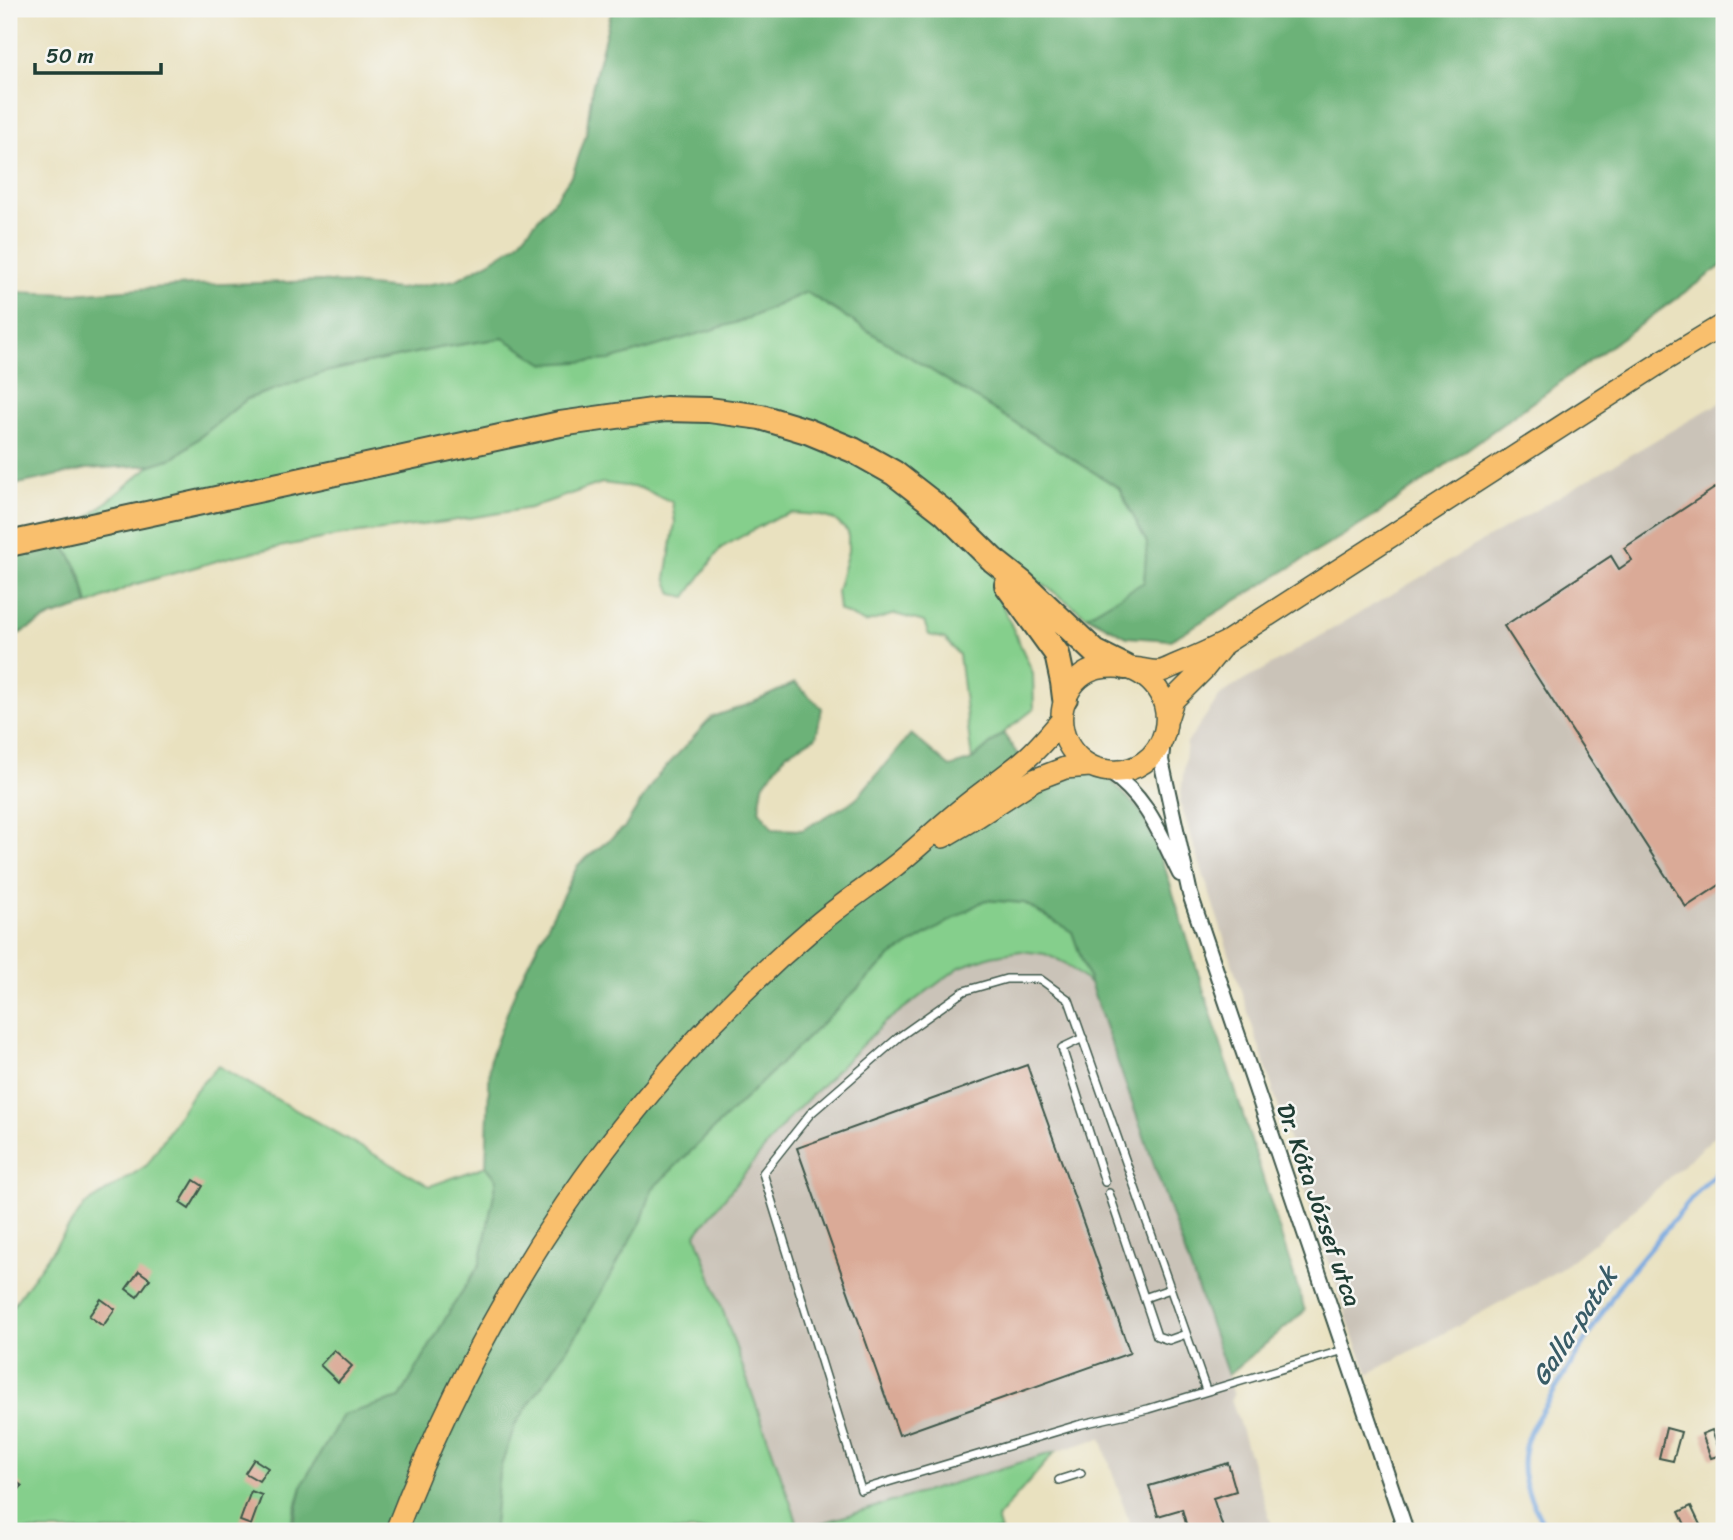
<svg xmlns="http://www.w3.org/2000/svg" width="1733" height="1540" font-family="Sriracha,sans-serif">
  <rect width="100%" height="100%" fill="#f6f6f2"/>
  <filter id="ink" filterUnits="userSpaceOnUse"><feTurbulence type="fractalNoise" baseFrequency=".0143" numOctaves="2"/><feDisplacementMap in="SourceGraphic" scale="14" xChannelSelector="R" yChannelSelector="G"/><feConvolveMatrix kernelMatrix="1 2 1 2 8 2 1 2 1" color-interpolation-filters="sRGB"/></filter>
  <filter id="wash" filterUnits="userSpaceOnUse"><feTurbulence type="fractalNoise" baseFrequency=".00686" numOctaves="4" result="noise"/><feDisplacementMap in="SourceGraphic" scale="28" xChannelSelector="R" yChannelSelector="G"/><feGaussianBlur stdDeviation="1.57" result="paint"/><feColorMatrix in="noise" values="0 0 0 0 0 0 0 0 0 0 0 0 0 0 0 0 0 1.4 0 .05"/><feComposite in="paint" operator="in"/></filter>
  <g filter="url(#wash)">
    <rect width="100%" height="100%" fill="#e9e1bf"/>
    <!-- industrial -->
    <path fill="#cac3b8" d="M 1724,400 L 1724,1128 L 1621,1221 L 1559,1270 L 1369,1374 L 1350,1328 L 1180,802 L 1187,743 L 1221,694 Z
      M 1021,951 L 1045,954 L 1065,963 L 1090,984 L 1228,1375 L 1234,1396 L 1231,1398 L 1274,1531 L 1132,1531 L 1101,1438 L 800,1530 L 696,1234 L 788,1119 L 884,1023 L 960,967 L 991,956 Z"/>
    <!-- green -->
    <path fill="#85cf8c" stroke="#528660" stroke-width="2" d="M 806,292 L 1119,488 L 1147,543 L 1144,583 L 1087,616 L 1022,569 L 999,598 L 1033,673 L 1034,709 L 1003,733 L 972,760 L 959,655 L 945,639 L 929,635 L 924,622 L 895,614 L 865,623 L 839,610 L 837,591 L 848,551 L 848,532 L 835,520 L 817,515 L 791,513 L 773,519 L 721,548 L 686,597 L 672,594 L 666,578 L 675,522 L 672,502 L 640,488 L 602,483 L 530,508 L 445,522 L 336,536 L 234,556 L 133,585 L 88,605 L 81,574 L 60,541 L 151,465 L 175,457 L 247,399 L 325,372 L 439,348 L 503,338 L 545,364 L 745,320 Z
      M 985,900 L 1024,903 L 1072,932 L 1090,984 L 1065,963 L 1045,954 L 1021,951 L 991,956 L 960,967 L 884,1023 L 788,1119 L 696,1234 L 800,1530 L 1055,1452 L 997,1518 L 1001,1531 L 495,1531 L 494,1524 L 499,1472 L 515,1425 L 579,1331 L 642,1220 L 652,1189 L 891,956 Z
      M 218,1066 L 430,1186 L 486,1166 L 497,1179 L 480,1264 L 451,1309 L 400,1398 L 343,1415 L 303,1483 L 289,1531 L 9,1531 L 9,1311 L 84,1206 L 147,1165 L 193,1093 Z"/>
    <!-- forest -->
    <path fill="#6cb278" stroke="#467856" stroke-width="2" d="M 612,9 L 1724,9 L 1724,264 L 1372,518 L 1171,640 L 1127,637 L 1087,616 L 1144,582 L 1147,543 L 1119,488 L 806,292 L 745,320 L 610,360 L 545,364 L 503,338 L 439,348 L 325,372 L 247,399 L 175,457 L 151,465 L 87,469 L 9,486 L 9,292 L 73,294 L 191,285 L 320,281 L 399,289 L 456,280 L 489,262 L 517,244 L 556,198 L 573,173 L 586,135 L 592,88 Z
      M 60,541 C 77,562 82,579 88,605 L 50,617 L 9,639 L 9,554 Z
      M 795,683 L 822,708 L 816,737 L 787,753 L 763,785 L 759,810 L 773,829 L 802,830 L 855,800 L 911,734 L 950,767 L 972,760 L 1003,733 L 1034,778 L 1061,768 L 1107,776 L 1141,812 L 1165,868 L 1305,1311 L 1228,1375 L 1072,932 L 1024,903 L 985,900 L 891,956 L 652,1189 L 642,1220 L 579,1331 L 515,1425 L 499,1472 L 494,1524 L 495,1531 L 292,1531 L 303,1483 L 343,1415 L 400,1398 L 451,1309 L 480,1264 L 497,1179 L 486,1166 L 490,1059 L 517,986 L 578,865 L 625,827 L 655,779 L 712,717 L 747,705 Z"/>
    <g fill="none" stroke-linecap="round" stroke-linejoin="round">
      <!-- stream -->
      <path stroke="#73a5de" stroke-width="5" d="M 1547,1531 C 1528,1495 1513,1470 1531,1429 L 1620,1284 L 1698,1191 L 1724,1165"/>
    </g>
    <g id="blocks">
      <!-- building -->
      <path fill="#daaa97" d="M 1724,482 L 1724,882 L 1686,907 L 1504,626 L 1611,556 L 1619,569 L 1632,560 L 1624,548 Z
        M 1027,1065 L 1130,1353 L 899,1435 L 797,1148 Z
        M 194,1180 L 203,1186 L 189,1209 L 180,1203 Z
        M 139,1271 L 150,1279 L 137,1297 L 126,1289 Z
        M 101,1299 L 115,1309 L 103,1326 L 89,1316 Z
        M 334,1350 L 352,1366 L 338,1382 L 320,1365 Z
        M 1666,1428 L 1681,1432 L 1673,1461 L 1659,1458 Z
        M 1712,1430 L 1721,1455 L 1711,1458 L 1702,1434 Z
        M 254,1459 L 268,1468 L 259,1481 L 245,1473 Z
        M 1228,1463 L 1236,1491 L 1213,1498 L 1224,1531 L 1188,1531 L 1182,1509 L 1158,1516 L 1149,1486 Z
        M 13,1479 L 22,1486 L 9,1501 L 9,1484 Z
        M 251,1491 L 262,1495 L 251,1525 L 240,1521 Z
        M 1691,1506 L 1703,1531 L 1688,1531 L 1679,1512 Z"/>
    </g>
  </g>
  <g filter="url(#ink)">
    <use href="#blocks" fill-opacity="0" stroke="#3d5649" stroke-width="2"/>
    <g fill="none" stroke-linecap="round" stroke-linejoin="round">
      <defs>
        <path id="service" d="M 1083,1038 L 1062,1048 L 1105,1182
          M 1109,1193 L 1157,1336 L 1169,1340 L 1186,1334
          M 1144,1298 L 1170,1289
          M 1206,1390 L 1069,1000 L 1040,979 L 1006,979 L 964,991 L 899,1037 L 810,1114 L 763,1173 L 861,1490 L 1078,1425 L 1148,1409 L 1344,1350
          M 1059,1480 L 1081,1473"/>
        <path id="minor" d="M 1163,740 L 1161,760 L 1190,894 L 1406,1531
          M 1109,772 C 1147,797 1160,834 1180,874"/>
        <path id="primary" d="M 1125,667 C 1195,689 1168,783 1103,770 C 1087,767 1074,756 1067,742 C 1060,727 1060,710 1067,695 C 1082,663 1110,665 1140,669 C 1146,670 1155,672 1161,671 C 1166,670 1171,667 1176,665 C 1193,658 1209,651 1225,643 L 1663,361 L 1724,324
          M 1167,719 L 1173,700 L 1204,669 L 1221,648
          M 943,837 L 977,817 L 1034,780 L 1065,768 L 1090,766
          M 396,1531 C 484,1301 623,1090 811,930 C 838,906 868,887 896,865 C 921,845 944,822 970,802 C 989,787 1010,773 1029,756 C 1041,745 1051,733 1061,721"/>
        <path id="motorway" d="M 9,544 L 560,424 L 666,409 L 709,410 L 761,417 L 807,431 L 853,450 L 894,473 L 944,512 L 993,560 L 1022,583 L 1095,652 L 1125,667
          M 1007,585 L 1057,654 L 1063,682 L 1065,698"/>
      </defs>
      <!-- service casing -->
      <use href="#service" stroke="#3d5649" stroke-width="10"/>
      <!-- minor casing -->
      <use href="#minor" stroke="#3d5649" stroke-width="18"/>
      <!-- primary casing -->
      <use href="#primary" stroke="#3d5649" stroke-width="24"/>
      <!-- motorway casing -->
      <use href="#motorway" stroke="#3d5649" stroke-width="28"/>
      <!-- service -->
      <use href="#service" stroke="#fff" stroke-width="7"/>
      <!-- minor -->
      <use href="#minor" stroke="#fff" stroke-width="14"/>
      <!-- primary -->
      <use href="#primary" stroke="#f9bf6d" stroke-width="21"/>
      <!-- motorway -->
      <use href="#motorway" stroke="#f9bf6d" stroke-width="24"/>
    </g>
  </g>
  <g text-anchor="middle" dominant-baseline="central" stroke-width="5" stroke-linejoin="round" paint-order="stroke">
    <!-- street labels -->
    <g font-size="24" fill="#1f3d34" stroke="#f6f6f2">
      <text transform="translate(1319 1205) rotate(71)">Dr. Kóta József utca</text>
    </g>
    <!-- water labels -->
    <g font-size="26" font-style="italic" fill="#385c67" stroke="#f6f6f2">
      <text transform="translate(1574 1326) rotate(-57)">Galla-patak</text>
    </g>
  </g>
  <!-- margin -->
  <rect width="1733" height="1540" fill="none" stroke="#f6f6f2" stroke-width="35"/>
  <!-- scale -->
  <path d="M35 63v10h126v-10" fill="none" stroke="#1f3d34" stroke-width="3.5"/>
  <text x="46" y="63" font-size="21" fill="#1f3d34" stroke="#f6f6f2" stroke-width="5" paint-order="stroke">50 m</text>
</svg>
